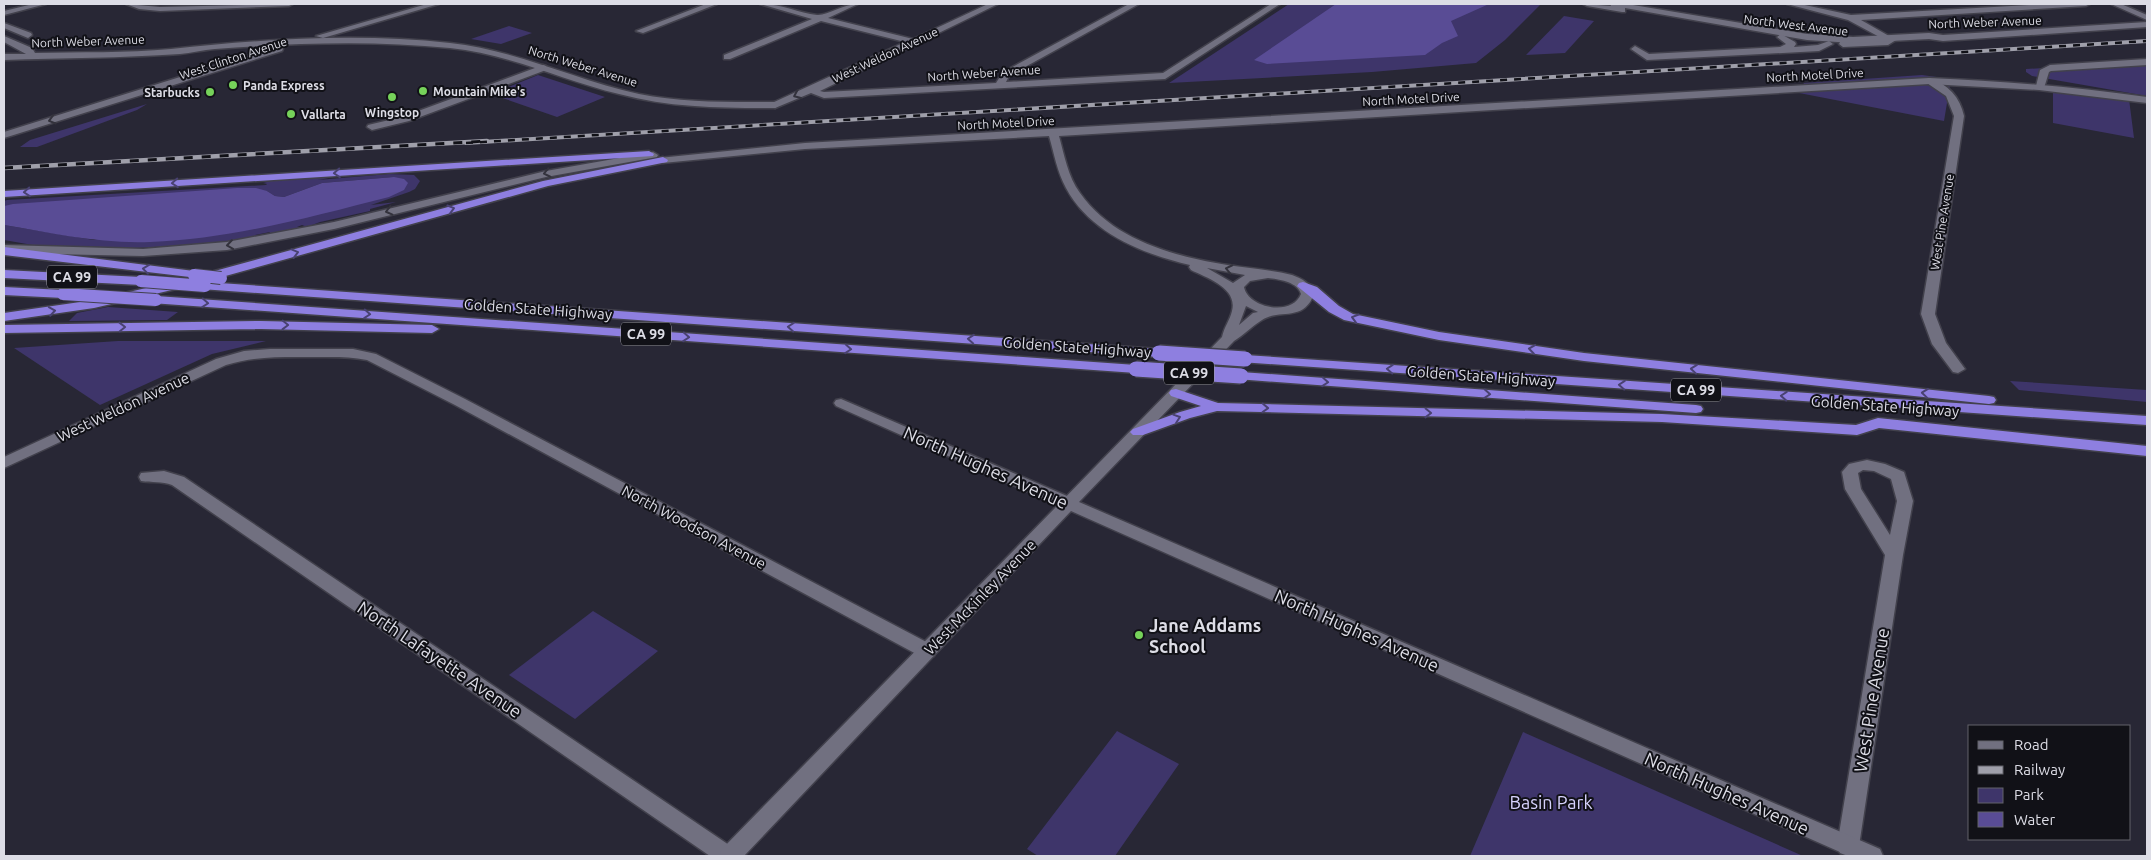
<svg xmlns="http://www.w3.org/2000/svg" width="2151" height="860" font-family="Ubuntu,sans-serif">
  <rect width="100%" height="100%" fill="#282735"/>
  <!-- green -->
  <path fill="#3e356a" d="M 1289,4 L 1541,4 L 1505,40 L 1476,63 L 1372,72 L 1169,83 Z
    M 1564,16 L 1594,21 L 1565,53 L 1526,55 Z
    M 509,26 L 532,33 L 501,44 L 471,39 Z
    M 2147,62 L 2147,96 L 2032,76 L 2026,72 L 2026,69 Z
    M 538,75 L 605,97 L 557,117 L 491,94 Z
    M 1922,75 L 1951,79 L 1944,121 L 1799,93 L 1804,83 Z
    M 2053,86 L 2129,99 L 2134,138 L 2053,123 Z
    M 147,104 L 137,110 L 37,147 L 20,147 L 30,140 Z
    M 389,174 L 414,175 L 420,181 L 415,189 L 409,192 L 371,205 L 396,202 L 370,209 L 370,211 L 320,222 L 307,227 L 302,225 L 297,227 L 303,227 L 269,234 L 270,232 L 255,235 L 261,235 L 226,242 L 166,247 C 155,246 145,248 134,248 C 127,249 122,246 115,249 L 44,247 L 4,240 L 4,225 L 94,240 L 394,177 L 322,183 L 284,197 L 275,196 L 267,191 L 4,206 L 4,201 L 7,200 L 266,185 L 267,184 L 263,183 L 279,179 L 339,176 L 318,180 Z
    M 108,307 L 178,312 L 167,320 L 69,321 L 77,313 Z
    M 118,341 L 266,341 L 212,354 L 100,405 L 14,348 Z
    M 2010,381 L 2147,390 L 2147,402 L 2019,390 Z
    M 593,611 L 658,651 L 575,719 L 509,675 Z
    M 1117,731 L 1179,764 L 1115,856 L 1038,856 L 1027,849 Z
    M 1523,732 L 1803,856 L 1470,856 Z"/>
  <!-- water -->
  <path fill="#594c95" d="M 1336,4 L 1489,4 L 1451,21 L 1458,36 L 1442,43 L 1425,55 L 1267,64 L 1254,60 Z
    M 394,177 L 404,179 L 408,183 L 404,190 L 389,197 C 310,217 232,239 150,242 C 101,244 52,233 4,225 L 4,206 L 13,204 L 237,188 L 256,188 L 267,191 L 275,196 L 284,197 L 322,183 Z"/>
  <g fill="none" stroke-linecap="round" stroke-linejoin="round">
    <defs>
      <path id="street" d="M 33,4 L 46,4 L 4,15 L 4,11 Z
        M 126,4 L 160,7 L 293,4 L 289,6 L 160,11 L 139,9 Z
        M 706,4 L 717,4 L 643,33 L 636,31 Z
        M 760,4 C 780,3 798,13 817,15 C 827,16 843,4 858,4 L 828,18 L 913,39 L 988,4 L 998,4 L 820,91 L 824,92 L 996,83 L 1003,72 L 1129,4 L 1139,4 L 1009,76 L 1006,82 L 1163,73 L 1271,4 L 1280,4 L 1165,79 L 824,98 L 811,93 L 775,108 L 770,105 L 772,103 L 905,42 L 821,21 L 730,59 L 724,59 L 724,55 L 812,19 Z
        M 1787,4 L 1800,4 L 1851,15 L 2049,4 L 2090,4 L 2086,6 L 1861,20 L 1896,40 L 1888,45 L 1843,47 L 1839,44 L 1840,42 L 1885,40 L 1848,20 Z
        M 2111,4 L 2121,4 L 2147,15 L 2147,20 Z
        M 4,23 L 31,33 L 32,35 L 28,38 L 4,28 Z
        M 1781,34 L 1795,42 L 1796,44 L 1794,47 L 1818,45 L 1829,41 L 1833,44 L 1819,51 L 1647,60 L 1631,49 L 1635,46 L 1649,54 L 1780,47 L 1786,44 L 1777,37 Z
        M 2147,59 L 2147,65 L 2051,71 L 2049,72 L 2044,88 L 2041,89 L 2036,86 L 2040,70 L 2050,65 Z
        M 543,65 L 546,66 L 546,70 L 409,121 L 372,130 L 367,127 L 368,125 L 402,117 Z
        M 1929,78 C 1948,84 1960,97 1964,116 L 1935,314 L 1946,343 L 1965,369 L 1958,373 L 1953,372 L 1932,344 L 1921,314 L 1954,116 L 1946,96 L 1924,81 Z
        M 270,349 L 353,349 L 376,354 L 465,399 L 934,646 L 936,651 L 934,656 L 927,658 L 920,656 L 455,405 L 367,360 C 348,356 330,357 312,357 C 282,357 254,356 226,365 L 4,468 L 4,457 L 216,359 L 244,351 Z
        M 841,399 L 1074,499 L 1076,503 L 1074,507 L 1068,508 L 1062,507 L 836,406 L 834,403 L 836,400 Z
        M 1867,460 L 1885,464 L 1904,472 L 1913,501 L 1903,555 L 1859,846 L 1856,853 L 1848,856 L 1840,853 L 1837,846 L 1885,555 L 1845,489 L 1842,472 L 1849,464 ZM 1863,470 L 1874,471 L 1891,479 L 1897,501 L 1890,535 L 1861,489 L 1858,473 Z
        M 164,471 L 184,477 L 735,849 L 738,856 L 710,856 L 172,485 C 162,481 152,483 141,481 L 139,477 L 141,473 Z"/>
      <path id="secondary" d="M 427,4 L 439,4 L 323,38 L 316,36 Z
        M 1583,4 L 1611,6 L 1610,4 L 1627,4 L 1807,34 L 1853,37 L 1929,33 L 1943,35 L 2147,22 L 2147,27 L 1943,41 L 1929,39 L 1853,43 L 1807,40 L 1625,8 L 1625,12 L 1622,12 L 1587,6 Z
        M 4,36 L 32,48 L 35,53 C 80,52 126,53 171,49 C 263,39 358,33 450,43 C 516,50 575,80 639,94 C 684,103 730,102 775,102 L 780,105 L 775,108 C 722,108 671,108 619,94 C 562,80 509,54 450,48 C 372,40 292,43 215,49 C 203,50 191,53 180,54 C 122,58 63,58 4,60 L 4,54 L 26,54 L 4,42 Z
        M 279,46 L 283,49 L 282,51 L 4,138 L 4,132 Z
        M 1929,78 C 2002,81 2075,87 2147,97 L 2147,103 L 2039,90 L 1929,84 L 1059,136 C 1064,154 1068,177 1080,193 C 1111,237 1166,254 1216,263 C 1242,268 1267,269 1292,275 C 1302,279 1311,283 1314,294 C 1303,323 1280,308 1262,320 C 1252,326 1244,335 1234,341 L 1079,502 L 1880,849 L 1883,856 L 1849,856 L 1071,511 L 744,856 L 719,856 L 722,849 L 1222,337 C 1224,327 1230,320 1232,311 C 1238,288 1207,278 1191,270 L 1189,267 L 1190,265 C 1143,254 1090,233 1066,188 C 1057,172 1054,153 1049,136 L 805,149 L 663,163 L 658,160 L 659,158 L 805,143 ZM 1207,268 L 1245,275 L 1233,283 ZM 1268,278 C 1279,279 1298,282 1301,294 C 1292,317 1248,308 1244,287 L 1250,281 ZM 1246,306 L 1258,312 L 1253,313 L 1239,325 Z
        M 653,152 L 658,155 L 657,157 L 546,177 L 334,229 L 227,250 L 143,256 L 4,253 L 4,245 L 143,249 L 227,242 L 334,222 L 546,171 Z"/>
      <path id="highway" d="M 649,151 L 654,154 L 653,156 L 4,197 L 4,191 Z
        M 663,157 L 668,160 L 667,162 L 548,186 L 204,282 L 198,278 L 4,255 L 4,247 L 194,271 L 200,275 L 543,181 Z
        M 4,270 L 141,277 L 147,281 L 141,285 L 4,278 Z
        M 181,280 L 187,284 L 185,287 L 94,308 L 4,321 L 4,313 L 94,300 Z
        M 205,282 L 1159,349 L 1166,353 L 1159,357 L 201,289 L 199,286 Z
        M 1303,282 L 1317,287 L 1339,306 L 1353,314 L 1439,332 L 1584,353 L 1989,396 L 1994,397 L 1996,400 L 1994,403 L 1989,404 L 1584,361 L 1439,340 L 1344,320 L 1329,312 L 1297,286 L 1299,283 Z
        M 4,287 L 63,290 L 69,294 L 63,298 L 4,295 Z
        M 156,296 L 1136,365 L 1143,369 L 1136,373 L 151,303 L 150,300 Z
        M 261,321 L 432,325 L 439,329 L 432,333 L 261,329 L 4,333 L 4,325 Z
        M 1245,355 L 2147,416 L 2147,425 L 1240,362 L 1238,359 L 1240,356 Z
        M 1241,372 L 1696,405 L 1701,406 L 1703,409 L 1701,412 L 1696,413 L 1236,379 L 1234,376 Z
        M 1176,389 L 1218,403 L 1662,414 L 1856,425 L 1878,418 L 2147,446 L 2147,456 L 1879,428 L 1857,435 L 1662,422 L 1217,411 L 1190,418 L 1143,435 L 1133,435 L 1130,432 L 1133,429 L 1180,412 L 1201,406 L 1171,396 L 1169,393 L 1171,390 Z"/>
    </defs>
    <!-- street casing -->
    <use href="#street" stroke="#42414c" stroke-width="3"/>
    <!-- secondary casing -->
    <use href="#secondary" stroke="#42414c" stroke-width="3"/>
    <!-- highway casing -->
    <use href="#highway" stroke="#42414c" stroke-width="3"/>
    <!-- street -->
    <use href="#street" fill="#717080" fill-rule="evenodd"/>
    <!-- secondary -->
    <use href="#secondary" fill="#717080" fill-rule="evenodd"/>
    <!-- highway -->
    <use href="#highway" fill="#8e7fe0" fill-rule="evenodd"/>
    <defs>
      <path id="rail-far1" d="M 466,143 L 2147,41"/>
      <path id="rail" d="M 4,168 L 487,141"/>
    </defs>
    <!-- rail-far1 casing -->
    <use href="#rail-far1" stroke="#9f9faa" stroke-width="4"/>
    <!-- rail casing -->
    <use href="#rail" stroke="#9f9faa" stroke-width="4.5"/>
    <!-- rail-far1 -->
    <use href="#rail-far1" stroke="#111117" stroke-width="2.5" stroke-dasharray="7" stroke-linecap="butt"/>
    <!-- rail -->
    <use href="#rail" stroke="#111117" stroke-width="3" stroke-dasharray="9" stroke-linecap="butt"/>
    <defs>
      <path id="highway-bridge-far1" d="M 194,275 L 221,278
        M 141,281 L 205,286
        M 63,294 L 156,300"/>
      <path id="highway-bridge" d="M 1159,353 L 1245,359
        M 1136,369 L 1241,376"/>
    </defs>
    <!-- highway-bridge-far1 casing -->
    <use href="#highway-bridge-far1" stroke="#42414c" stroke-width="14" stroke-linecap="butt"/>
    <!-- highway-bridge casing -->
    <use href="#highway-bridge" stroke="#42414c" stroke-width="18" stroke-linecap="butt"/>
    <!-- highway-bridge-far1 -->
    <use href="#highway-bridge-far1" stroke="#8e7fe0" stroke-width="12"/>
    <!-- highway-bridge -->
    <use href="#highway-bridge" stroke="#8e7fe0" stroke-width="15"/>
  </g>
  <!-- one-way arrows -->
  <defs><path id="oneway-chevron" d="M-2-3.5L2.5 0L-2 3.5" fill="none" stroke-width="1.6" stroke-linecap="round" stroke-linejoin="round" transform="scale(1.25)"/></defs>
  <g stroke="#33323c">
    <use href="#oneway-chevron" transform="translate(797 95) rotate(156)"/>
    <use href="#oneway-chevron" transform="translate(52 120) rotate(164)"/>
    <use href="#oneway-chevron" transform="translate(547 173) rotate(168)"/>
    <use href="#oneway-chevron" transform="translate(389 211) rotate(166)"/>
    <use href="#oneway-chevron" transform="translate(230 245) rotate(172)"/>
    <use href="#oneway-chevron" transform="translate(1229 269) rotate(-168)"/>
  </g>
  <g stroke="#494271">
    <use href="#oneway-chevron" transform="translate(337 173) rotate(176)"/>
    <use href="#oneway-chevron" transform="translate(175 183) rotate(176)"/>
    <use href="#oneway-chevron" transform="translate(27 192) rotate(176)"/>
    <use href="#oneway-chevron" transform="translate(451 209) rotate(-16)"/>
    <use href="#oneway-chevron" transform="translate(295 253) rotate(-15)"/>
    <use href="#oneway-chevron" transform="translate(146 269) rotate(-173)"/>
    <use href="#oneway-chevron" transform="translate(205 303) rotate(4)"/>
    <use href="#oneway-chevron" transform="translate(52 311) rotate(-9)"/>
    <use href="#oneway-chevron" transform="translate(367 314) rotate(4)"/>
    <use href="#oneway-chevron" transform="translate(1355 318) rotate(-163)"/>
    <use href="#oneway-chevron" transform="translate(285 325) rotate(1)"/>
    <use href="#oneway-chevron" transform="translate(122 327) rotate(-1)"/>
    <use href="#oneway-chevron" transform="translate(791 327) rotate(-176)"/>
    <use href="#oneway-chevron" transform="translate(686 337) rotate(4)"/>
    <use href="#oneway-chevron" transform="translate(971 339) rotate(-176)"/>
    <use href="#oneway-chevron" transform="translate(848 349) rotate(4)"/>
    <use href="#oneway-chevron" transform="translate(1532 349) rotate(-172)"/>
    <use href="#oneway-chevron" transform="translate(1390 369) rotate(-176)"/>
    <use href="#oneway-chevron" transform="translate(1694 369) rotate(-174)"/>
    <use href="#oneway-chevron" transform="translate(1325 382) rotate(4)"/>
    <use href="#oneway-chevron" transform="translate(1622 385) rotate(-176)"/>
    <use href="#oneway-chevron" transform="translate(1925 393) rotate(-174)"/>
    <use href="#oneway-chevron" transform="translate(1487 394) rotate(4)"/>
    <use href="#oneway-chevron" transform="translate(1784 396) rotate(-176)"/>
    <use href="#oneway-chevron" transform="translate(1265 408) rotate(2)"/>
    <use href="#oneway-chevron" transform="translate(1428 413) rotate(1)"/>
    <use href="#oneway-chevron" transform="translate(1177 418) rotate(-19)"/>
  </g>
  <!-- markers -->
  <g fill="#76d25a" stroke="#111117" stroke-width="2">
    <circle cx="233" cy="85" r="5"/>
    <circle cx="423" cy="91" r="5"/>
    <circle cx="210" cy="92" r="5"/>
    <circle cx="392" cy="97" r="5"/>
    <circle cx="291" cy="114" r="5"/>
    <circle cx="1139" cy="635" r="5"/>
  </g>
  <g text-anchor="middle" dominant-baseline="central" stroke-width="4" stroke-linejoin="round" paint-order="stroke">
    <!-- far-street labels -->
    <g font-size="12" fill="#dddde6" stroke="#111117">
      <text transform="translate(1985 22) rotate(-2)">North Weber Avenue</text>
      <text transform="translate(1796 25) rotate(7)">North West Avenue</text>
      <text transform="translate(88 41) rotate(-2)">North Weber Avenue</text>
      <text transform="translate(885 55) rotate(-25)">West Weldon Avenue</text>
      <text transform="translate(233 58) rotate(-18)">West Clinton Avenue</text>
      <text transform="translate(583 66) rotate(17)">North Weber Avenue</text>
      <text transform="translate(984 73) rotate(-4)">North Weber Avenue</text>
      <text transform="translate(1815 75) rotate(-3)">North Motel Drive</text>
      <text transform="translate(1411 99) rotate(-3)">North Motel Drive</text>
      <text transform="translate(1006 123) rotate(-3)">North Motel Drive</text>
      <text transform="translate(1942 222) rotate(-81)">West Pine Avenue</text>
    </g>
    <!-- far-poi labels -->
    <g font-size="12" font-weight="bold" fill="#dddde6" stroke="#111117" text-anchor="start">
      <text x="243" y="85">Panda Express</text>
      <text x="433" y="91">Mountain Mike's</text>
      <text x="200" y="92" text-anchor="end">Starbucks</text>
      <text x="392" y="112" text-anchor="middle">Wingstop</text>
      <text x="301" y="114">Vallarta</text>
    </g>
    <!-- shield labels -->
    <g fill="#111117" stroke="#a0a0a8" stroke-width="1">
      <rect x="47" y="265.5" width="50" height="23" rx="4"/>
      <rect x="621" y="322.5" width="50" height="23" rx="4"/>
      <rect x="1164" y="361.5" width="50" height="23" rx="4"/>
      <rect x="1671" y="378.5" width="50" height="23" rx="4"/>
    </g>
    <g font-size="14" font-weight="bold" fill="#dddde6">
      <text x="72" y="277">CA 99</text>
      <text x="646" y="334">CA 99</text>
      <text x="1189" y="373">CA 99</text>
      <text x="1696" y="390">CA 99</text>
    </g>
    <!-- street labels -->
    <g font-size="15" fill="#dddde6" stroke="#111117">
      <text transform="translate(538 309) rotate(4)">Golden State Highway</text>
      <text transform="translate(1077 347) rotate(4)">Golden State Highway</text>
      <text transform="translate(1481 376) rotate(4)">Golden State Highway</text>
      <text transform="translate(1885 406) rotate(4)">Golden State Highway</text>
      <text transform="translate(123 407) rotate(-25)">West Weldon Avenue</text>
      <text transform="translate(694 527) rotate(28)">North Woodson Avenue</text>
      <text transform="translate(980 597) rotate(-46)">West McKinley Avenue</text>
    </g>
    <!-- near-street labels -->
    <g font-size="18" fill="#dddde6" stroke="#111117">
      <text transform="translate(986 467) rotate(24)">North Hughes Avenue</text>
      <text transform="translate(1357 630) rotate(24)">North Hughes Avenue</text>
      <text transform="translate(440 659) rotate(34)">North Lafayette Avenue</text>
      <text transform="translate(1871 700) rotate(-81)">West Pine Avenue</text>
      <text transform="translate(1727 793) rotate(24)">North Hughes Avenue</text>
    </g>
    <!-- near-poi labels -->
    <g font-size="18" font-weight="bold" fill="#dddde6" stroke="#111117" text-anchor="start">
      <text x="1149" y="625">Jane Addams<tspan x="1149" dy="21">School</tspan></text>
    </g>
    <!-- near-park labels -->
    <g font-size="18" fill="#d6d2fc" stroke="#111117">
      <text x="1551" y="802">Basin Park</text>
    </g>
  </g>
  <!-- border -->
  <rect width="2151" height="860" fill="none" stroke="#dddde6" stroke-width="10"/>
  <!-- legend -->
  <rect x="1968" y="725" width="162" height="115" fill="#111117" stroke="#63636a"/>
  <rect x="1978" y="741" width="25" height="8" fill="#717080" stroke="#63636a"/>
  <text x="2014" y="750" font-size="15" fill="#dddde6">Road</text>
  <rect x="1978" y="766" width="25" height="8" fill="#9f9faa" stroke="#63636a"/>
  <text x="2014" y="775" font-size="15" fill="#dddde6">Railway</text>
  <rect x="1978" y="788" width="25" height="15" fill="#3e356a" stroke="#63636a"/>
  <text x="2014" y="800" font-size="15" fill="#dddde6">Park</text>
  <rect x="1978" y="812" width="25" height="15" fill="#594c95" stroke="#63636a"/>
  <text x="2014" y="825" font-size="15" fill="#dddde6">Water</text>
</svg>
